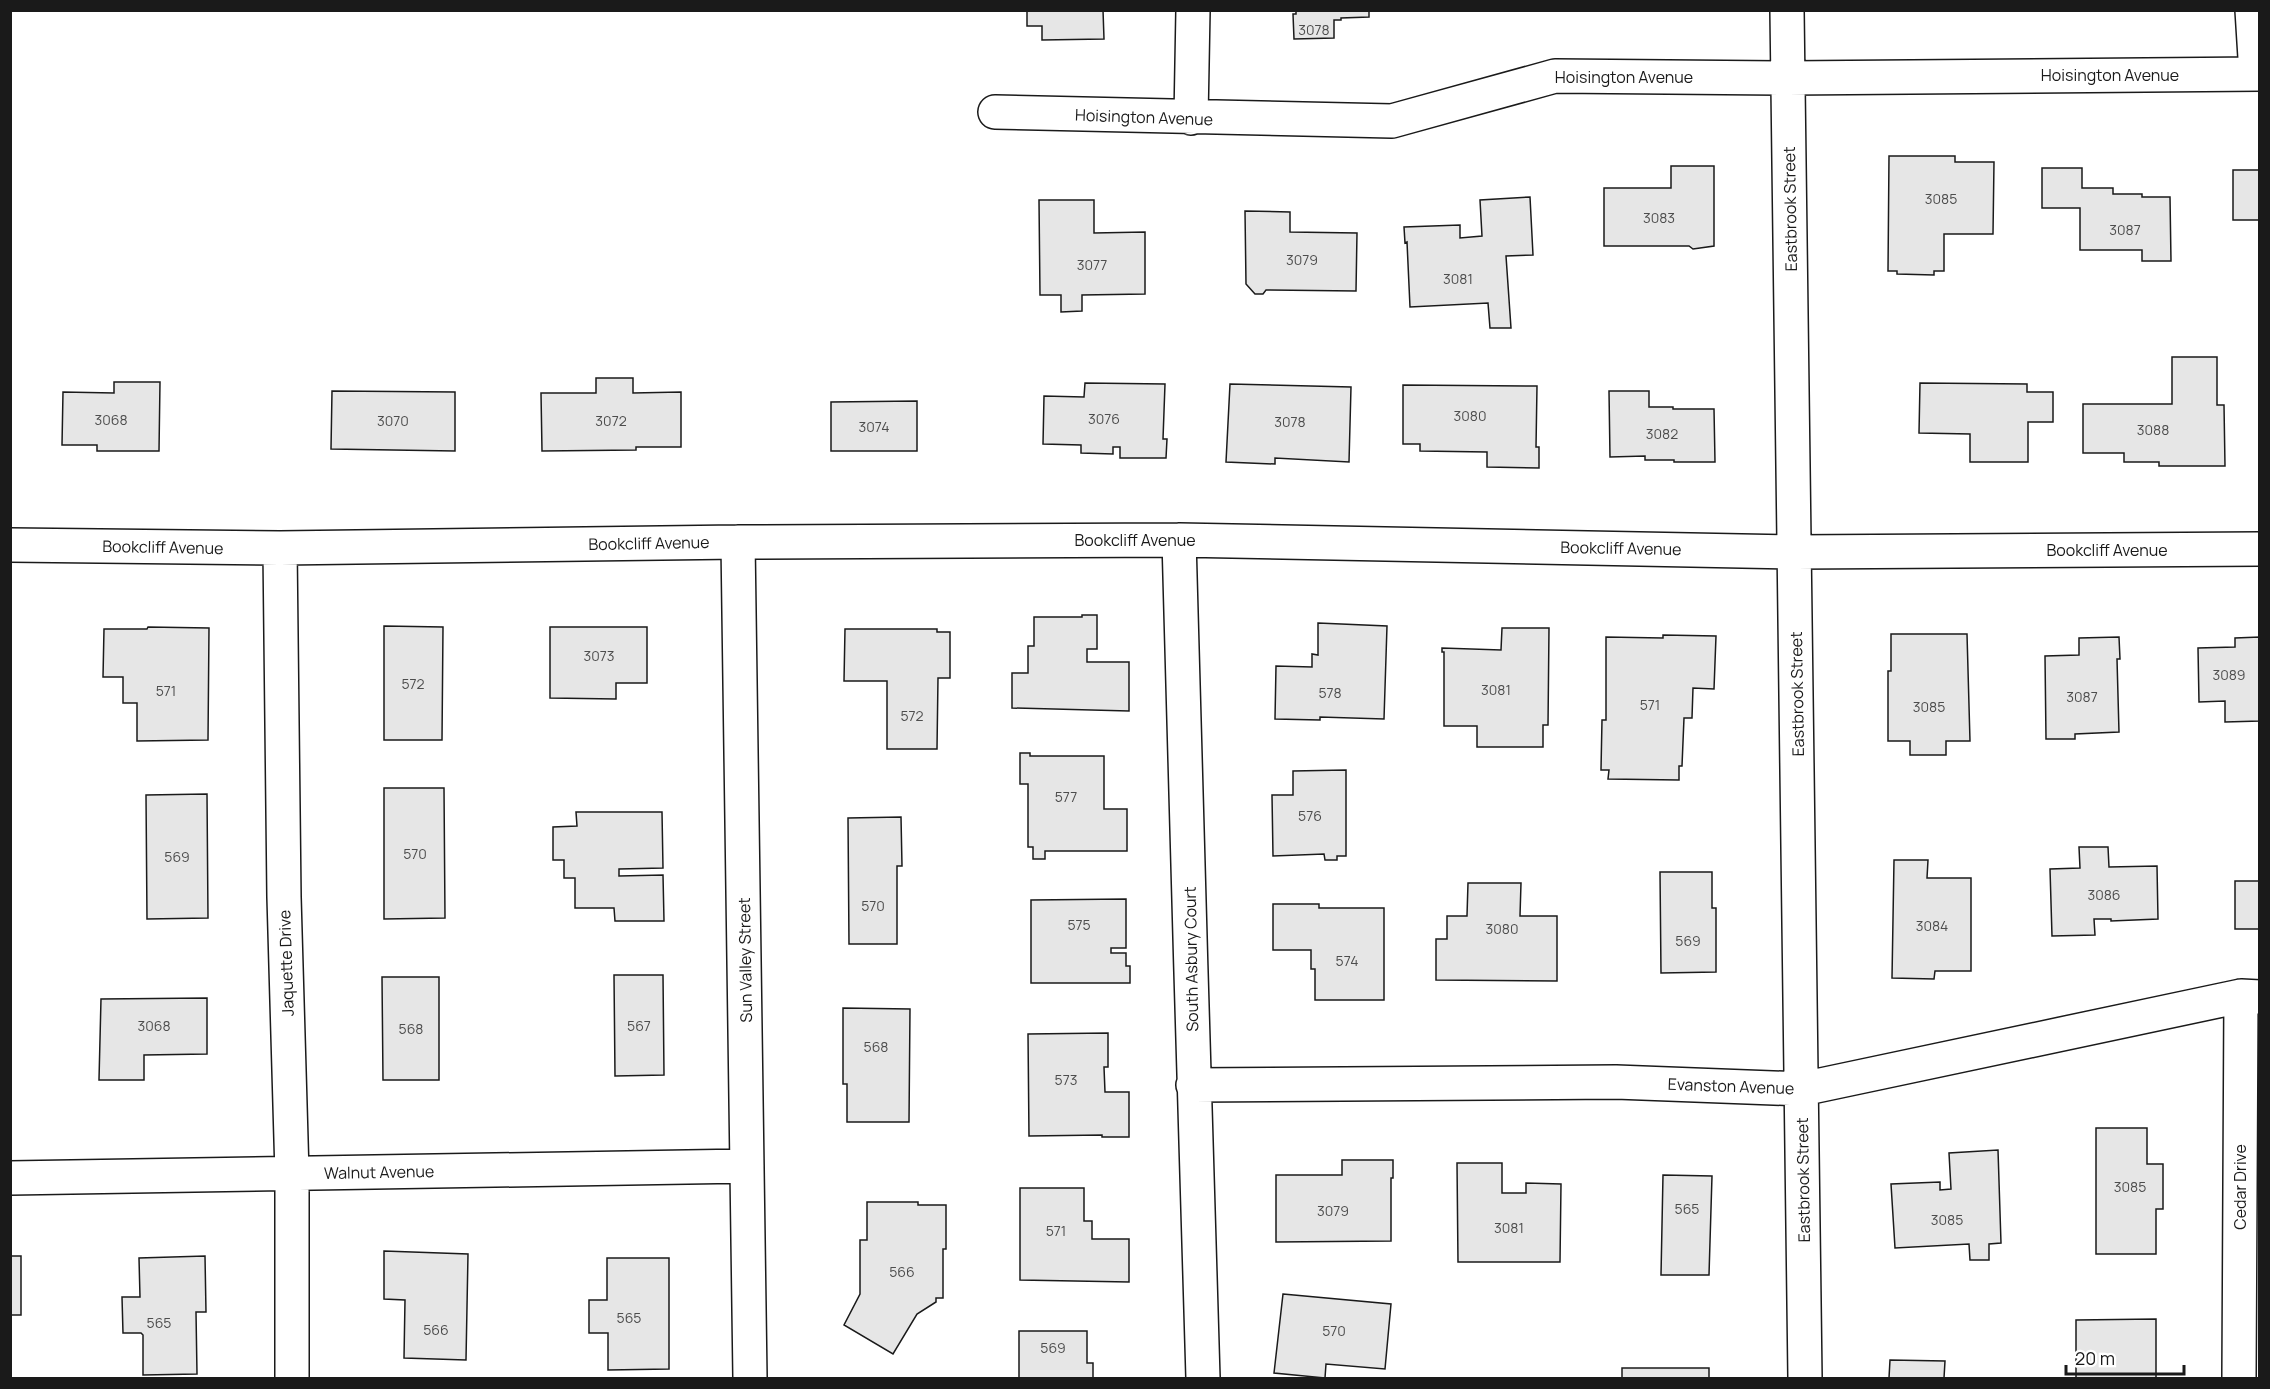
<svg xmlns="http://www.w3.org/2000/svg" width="2270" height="1389" font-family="Manrope,sans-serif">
  <rect width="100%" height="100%" fill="#fff"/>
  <!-- building -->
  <path fill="#e6e6e6" stroke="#1a1a1a" stroke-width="1.5" d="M 1027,10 L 1103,10 L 1104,39 L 1042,40 L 1042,26 L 1027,26 Z
    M 1296,10 L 1369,10 L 1369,17 L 1341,18 L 1341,20 L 1334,20 L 1334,38 L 1294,39 L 1293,14 L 1296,14 Z
    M 1889,156 L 1955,156 L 1955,162 L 1994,162 L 1993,234 L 1944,234 L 1944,271 L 1934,271 L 1934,275 L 1897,274 L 1897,271 L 1888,271 Z
    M 1671,166 L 1714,166 L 1714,246 L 1693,249 L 1689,246 L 1604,246 L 1604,188 L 1671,188 Z
    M 2042,168 L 2082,168 L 2082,188 L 2113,188 L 2113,194 L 2142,194 L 2142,197 L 2170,197 L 2171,261 L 2142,261 L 2142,250 L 2080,250 L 2080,208 L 2042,208 Z
    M 2233,170 L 2260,170 L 2260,220 L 2233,220 Z
    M 1530,197 L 1533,255 L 1506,256 L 1511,328 L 1490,328 L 1488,303 L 1410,307 L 1407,242 L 1405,243 L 1404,227 L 1460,225 L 1460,238 L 1482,236 L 1480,200 Z
    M 1039,200 L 1094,200 L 1094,233 L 1145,232 L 1145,294 L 1082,295 L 1082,311 L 1061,312 L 1061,295 L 1040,295 Z
    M 1245,211 L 1290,212 L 1290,232 L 1357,233 L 1356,291 L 1266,290 L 1263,294 L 1255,294 L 1246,284 Z
    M 2172,357 L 2217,357 L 2217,405 L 2224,405 L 2225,466 L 2159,466 L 2159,462 L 2124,462 L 2124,453 L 2083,453 L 2083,404 L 2172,404 Z
    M 596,378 L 633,378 L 633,393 L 681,392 L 681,447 L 636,447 L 636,450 L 542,451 L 541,393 L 596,393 Z
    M 114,382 L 160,382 L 159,451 L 97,451 L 97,445 L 62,445 L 63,392 L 114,393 Z
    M 1085,383 L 1165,384 L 1163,439 L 1167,439 L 1166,458 L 1120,458 L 1120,447 L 1113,447 L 1113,454 L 1081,453 L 1081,445 L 1043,444 L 1044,396 L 1084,397 Z
    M 1920,383 L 2027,384 L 2027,392 L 2053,392 L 2053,422 L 2028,422 L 2028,462 L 1970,462 L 1970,434 L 1919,433 Z
    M 1230,384 L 1351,387 L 1349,462 L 1275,458 L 1275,464 L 1226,462 Z
    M 1403,385 L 1537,386 L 1536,447 L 1539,447 L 1539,468 L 1487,467 L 1487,452 L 1420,451 L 1420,444 L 1403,444 Z
    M 332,391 L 455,392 L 455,451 L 331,449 Z
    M 1609,391 L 1649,391 L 1649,407 L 1673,407 L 1673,409 L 1714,409 L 1715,462 L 1674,462 L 1674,460 L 1645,460 L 1645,456 L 1610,457 Z
    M 917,401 L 917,451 L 831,451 L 831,402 Z
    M 1082,615 L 1097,615 L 1097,649 L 1087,649 L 1087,662 L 1129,662 L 1129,711 L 1012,708 L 1012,673 L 1028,673 L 1028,646 L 1034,646 L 1034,617 L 1082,617 Z
    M 1318,623 L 1387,626 L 1384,719 L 1320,717 L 1320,720 L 1275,719 L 1276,666 L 1312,667 L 1312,654 L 1318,655 Z
    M 384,626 L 443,627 L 442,740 L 384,740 Z
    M 148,627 L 209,628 L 208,740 L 137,741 L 137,703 L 123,703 L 123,677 L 103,677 L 104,629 L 147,629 Z
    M 550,627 L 647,627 L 647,683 L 616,683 L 616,699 L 550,698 Z
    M 1502,628 L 1549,628 L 1548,725 L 1543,725 L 1543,747 L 1477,747 L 1477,726 L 1444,726 L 1444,652 L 1442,652 L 1442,648 L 1501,650 Z
    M 845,629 L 937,629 L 937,632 L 950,632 L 950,678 L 938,678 L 937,749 L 887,749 L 887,681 L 844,681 Z
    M 1891,634 L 1967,634 L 1970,741 L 1946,741 L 1946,755 L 1910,755 L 1910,741 L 1888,741 L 1888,671 L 1891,671 Z
    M 1663,635 L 1716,636 L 1714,689 L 1693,688 L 1692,718 L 1684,718 L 1682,766 L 1679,766 L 1679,780 L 1608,779 L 1609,770 L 1601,770 L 1602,720 L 1606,720 L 1606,637 L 1663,638 Z
    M 2119,637 L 2120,659 L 2117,659 L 2119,732 L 2075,734 L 2075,739 L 2046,739 L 2045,656 L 2079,655 L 2079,638 Z
    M 2260,637 L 2260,721 L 2225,722 L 2225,701 L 2199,702 L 2198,648 L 2235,647 L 2235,638 Z
    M 1020,753 L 1030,753 L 1030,756 L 1104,756 L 1104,809 L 1127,809 L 1127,851 L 1045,851 L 1045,859 L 1033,859 L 1033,847 L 1028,847 L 1028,784 L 1020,784 Z
    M 1346,770 L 1346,856 L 1337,856 L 1337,860 L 1325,860 L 1324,854 L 1273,856 L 1272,795 L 1293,795 L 1293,771 Z
    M 384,788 L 444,788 L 445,918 L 384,919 Z
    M 207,794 L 208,918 L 147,919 L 146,795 Z
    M 576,812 L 662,812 L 663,868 L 619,869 L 619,876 L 663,875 L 664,921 L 615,921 L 614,908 L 575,908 L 575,878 L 564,878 L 564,860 L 553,860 L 553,827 L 577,826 Z
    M 901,817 L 902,866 L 897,866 L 897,944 L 849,944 L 848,818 Z
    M 2079,847 L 2108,847 L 2109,867 L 2157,866 L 2158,919 L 2111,921 L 2111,919 L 2094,919 L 2095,935 L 2052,936 L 2050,869 L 2080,868 Z
    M 1894,860 L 1928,860 L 1927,878 L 1971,878 L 1971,971 L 1935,971 L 1934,979 L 1892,978 Z
    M 1660,872 L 1712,872 L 1712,908 L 1716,908 L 1716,972 L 1661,973 Z
    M 2235,881 L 2260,881 L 2260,929 L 2235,929 Z
    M 1468,883 L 1521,883 L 1520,916 L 1557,916 L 1557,981 L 1436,980 L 1436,939 L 1447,939 L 1447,916 L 1467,916 Z
    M 1126,899 L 1126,948 L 1111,948 L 1111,953 L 1126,953 L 1126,966 L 1130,966 L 1130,983 L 1031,983 L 1031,900 Z
    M 1273,904 L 1319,904 L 1319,908 L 1384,908 L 1384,1000 L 1315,1000 L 1315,969 L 1311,969 L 1311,950 L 1273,950 Z
    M 614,975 L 663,975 L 664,1075 L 615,1076 Z
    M 382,977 L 439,977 L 439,1080 L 383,1080 Z
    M 207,998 L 207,1054 L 144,1055 L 144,1080 L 99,1080 L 101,999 Z
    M 843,1008 L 910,1009 L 909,1122 L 847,1122 L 847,1084 L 843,1084 Z
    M 1108,1033 L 1108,1067 L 1104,1067 L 1105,1092 L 1129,1092 L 1129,1137 L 1102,1137 L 1102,1135 L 1029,1136 L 1028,1034 Z
    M 2096,1128 L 2147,1128 L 2147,1164 L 2163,1164 L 2163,1209 L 2156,1209 L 2156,1254 L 2096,1254 Z
    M 1998,1150 L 2001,1243 L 1989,1244 L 1989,1260 L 1970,1260 L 1969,1244 L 1895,1248 L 1891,1184 L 1940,1182 L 1940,1190 L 1951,1189 L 1949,1153 Z
    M 1342,1160 L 1393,1160 L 1393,1178 L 1391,1178 L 1391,1241 L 1276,1242 L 1276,1175 L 1342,1175 Z
    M 1457,1163 L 1502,1163 L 1502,1193 L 1526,1193 L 1526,1183 L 1561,1184 L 1560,1262 L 1458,1262 Z
    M 1663,1175 L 1712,1176 L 1709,1275 L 1661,1275 Z
    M 1020,1188 L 1084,1188 L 1084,1221 L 1092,1221 L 1092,1239 L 1129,1239 L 1129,1282 L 1020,1280 Z
    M 867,1202 L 918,1202 L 918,1205 L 946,1205 L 946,1249 L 943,1249 L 943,1298 L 936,1298 L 936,1302 L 917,1314 L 893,1354 L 844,1325 L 860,1294 L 860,1240 L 867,1240 Z
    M 384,1251 L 468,1254 L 466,1360 L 404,1358 L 405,1300 L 384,1299 Z
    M 10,1256 L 21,1256 L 21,1315 L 10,1315 Z
    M 205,1256 L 206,1312 L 196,1312 L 197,1374 L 143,1375 L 143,1335 L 141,1333 L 123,1333 L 122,1297 L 140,1297 L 139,1258 Z
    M 607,1258 L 669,1258 L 669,1369 L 608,1370 L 608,1333 L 589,1333 L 589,1300 L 607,1300 Z
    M 1283,1294 L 1391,1304 L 1385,1369 L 1326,1364 L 1325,1378 L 1274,1373 Z
    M 2156,1319 L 2156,1378 L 2076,1378 L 2076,1320 Z
    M 1019,1331 L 1087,1331 L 1087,1363 L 1093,1363 L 1093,1378 L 1019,1378 Z
    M 1890,1360 L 1945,1361 L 1944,1378 L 1889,1378 Z
    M 1622,1368 L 1709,1368 L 1709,1378 L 1622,1378 Z"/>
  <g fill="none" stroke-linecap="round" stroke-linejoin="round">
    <defs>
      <path id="minor" d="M 1787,10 L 1805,1378
        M 2252,10 L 2256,74
        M 995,112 L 1392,121 L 1555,76 L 1788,78 L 2260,74
        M 1191,118 L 1193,10
        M 1179,540 C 1188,819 1193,1099 1203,1378
        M 738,542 L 750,1378
        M 10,545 L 280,548 L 738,542 L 1179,540 L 1795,552 L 2260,549
        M 280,548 L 284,897 L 292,1174 L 292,1378
        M 1193,1085 L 1616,1082 L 1802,1089 L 2241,996 L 2260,997
        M 10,1178 L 747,1166
        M 2239,1378 L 2241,996"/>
    </defs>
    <!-- minor casing -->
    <use href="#minor" stroke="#1a1a1a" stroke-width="36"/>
    <!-- minor -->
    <use href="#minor" stroke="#fff" stroke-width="33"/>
  </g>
  <g text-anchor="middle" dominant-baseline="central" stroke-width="4.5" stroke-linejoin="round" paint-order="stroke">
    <!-- number labels -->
    <g font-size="14" fill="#4d4d4d">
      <text x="1314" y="29">3078</text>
      <text x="1941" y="198">3085</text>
      <text x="1659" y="217">3083</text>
      <text x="2125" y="229">3087</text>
      <text x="1302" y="259">3079</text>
      <text x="1092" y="264">3077</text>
      <text x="1458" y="278">3081</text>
      <text x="1470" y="415">3080</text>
      <text x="1104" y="418">3076</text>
      <text x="111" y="419">3068</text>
      <text x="393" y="420">3070</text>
      <text x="611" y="420">3072</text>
      <text x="1290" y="421">3078</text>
      <text x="874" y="426">3074</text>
      <text x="2153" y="429">3088</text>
      <text x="1662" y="433">3082</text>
      <text x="599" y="655">3073</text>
      <text x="2229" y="674">3089</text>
      <text x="413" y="683">572</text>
      <text x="1496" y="689">3081</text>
      <text x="166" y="690">571</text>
      <text x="1330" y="692">578</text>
      <text x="2082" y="696">3087</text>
      <text x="1650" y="704">571</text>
      <text x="1929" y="706">3085</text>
      <text x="912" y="715">572</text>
      <text x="1066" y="796">577</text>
      <text x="1310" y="815">576</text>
      <text x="415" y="853">570</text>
      <text x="177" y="856">569</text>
      <text x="2104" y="894">3086</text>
      <text x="873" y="905">570</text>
      <text x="1079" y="924">575</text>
      <text x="1932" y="925">3084</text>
      <text x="1502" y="928">3080</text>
      <text x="1688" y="940">569</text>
      <text x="1347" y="960">574</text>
      <text x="154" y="1025">3068</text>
      <text x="639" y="1025">567</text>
      <text x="411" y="1028">568</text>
      <text x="876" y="1046">568</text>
      <text x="1066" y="1079">573</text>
      <text x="2130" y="1186">3085</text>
      <text x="1687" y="1208">565</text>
      <text x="1333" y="1210">3079</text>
      <text x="1947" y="1219">3085</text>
      <text x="1509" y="1227">3081</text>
      <text x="1056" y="1230">571</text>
      <text x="902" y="1271">566</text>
      <text x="629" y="1317">565</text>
      <text x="159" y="1322">565</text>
      <text x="436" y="1329">566</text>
      <text x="1334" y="1330">570</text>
      <text x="1053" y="1347">569</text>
    </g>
    <!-- street labels -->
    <g font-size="16" fill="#1a1a1a" stroke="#fff">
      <text x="2110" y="75">Hoisington Avenue</text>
      <text x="1624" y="77">Hoisington Avenue</text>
      <text transform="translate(1144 117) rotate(2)">Hoisington Avenue</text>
      <text transform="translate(1790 209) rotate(-91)">Eastbrook Street</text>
      <text x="1135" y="540">Bookcliff Avenue</text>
      <text transform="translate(649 543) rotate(-1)">Bookcliff Avenue</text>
      <text transform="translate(163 547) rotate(1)">Bookcliff Avenue</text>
      <text transform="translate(1621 548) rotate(1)">Bookcliff Avenue</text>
      <text x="2107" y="550">Bookcliff Avenue</text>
      <text transform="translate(1797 694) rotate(-91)">Eastbrook Street</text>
      <text transform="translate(1191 959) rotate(-91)">South Asbury Court</text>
      <text transform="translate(745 960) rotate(-91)">Sun Valley Street</text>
      <text transform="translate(286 963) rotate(-92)">Jaquette Drive</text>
      <text transform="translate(1731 1086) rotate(2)">Evanston Avenue</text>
      <text transform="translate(379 1172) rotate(-1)">Walnut Avenue</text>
      <text transform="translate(1803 1180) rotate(-91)">Eastbrook Street</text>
      <text transform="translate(2240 1187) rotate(-90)">Cedar Drive</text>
    </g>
  </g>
  <!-- border -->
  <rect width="2270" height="1389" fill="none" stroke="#1a1a1a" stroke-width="24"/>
  <!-- scale -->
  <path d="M2066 1365v9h118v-9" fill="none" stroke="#1a1a1a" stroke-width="3"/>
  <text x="2075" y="1365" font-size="18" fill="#1a1a1a" stroke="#ffffff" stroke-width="4.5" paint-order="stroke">20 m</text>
</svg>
